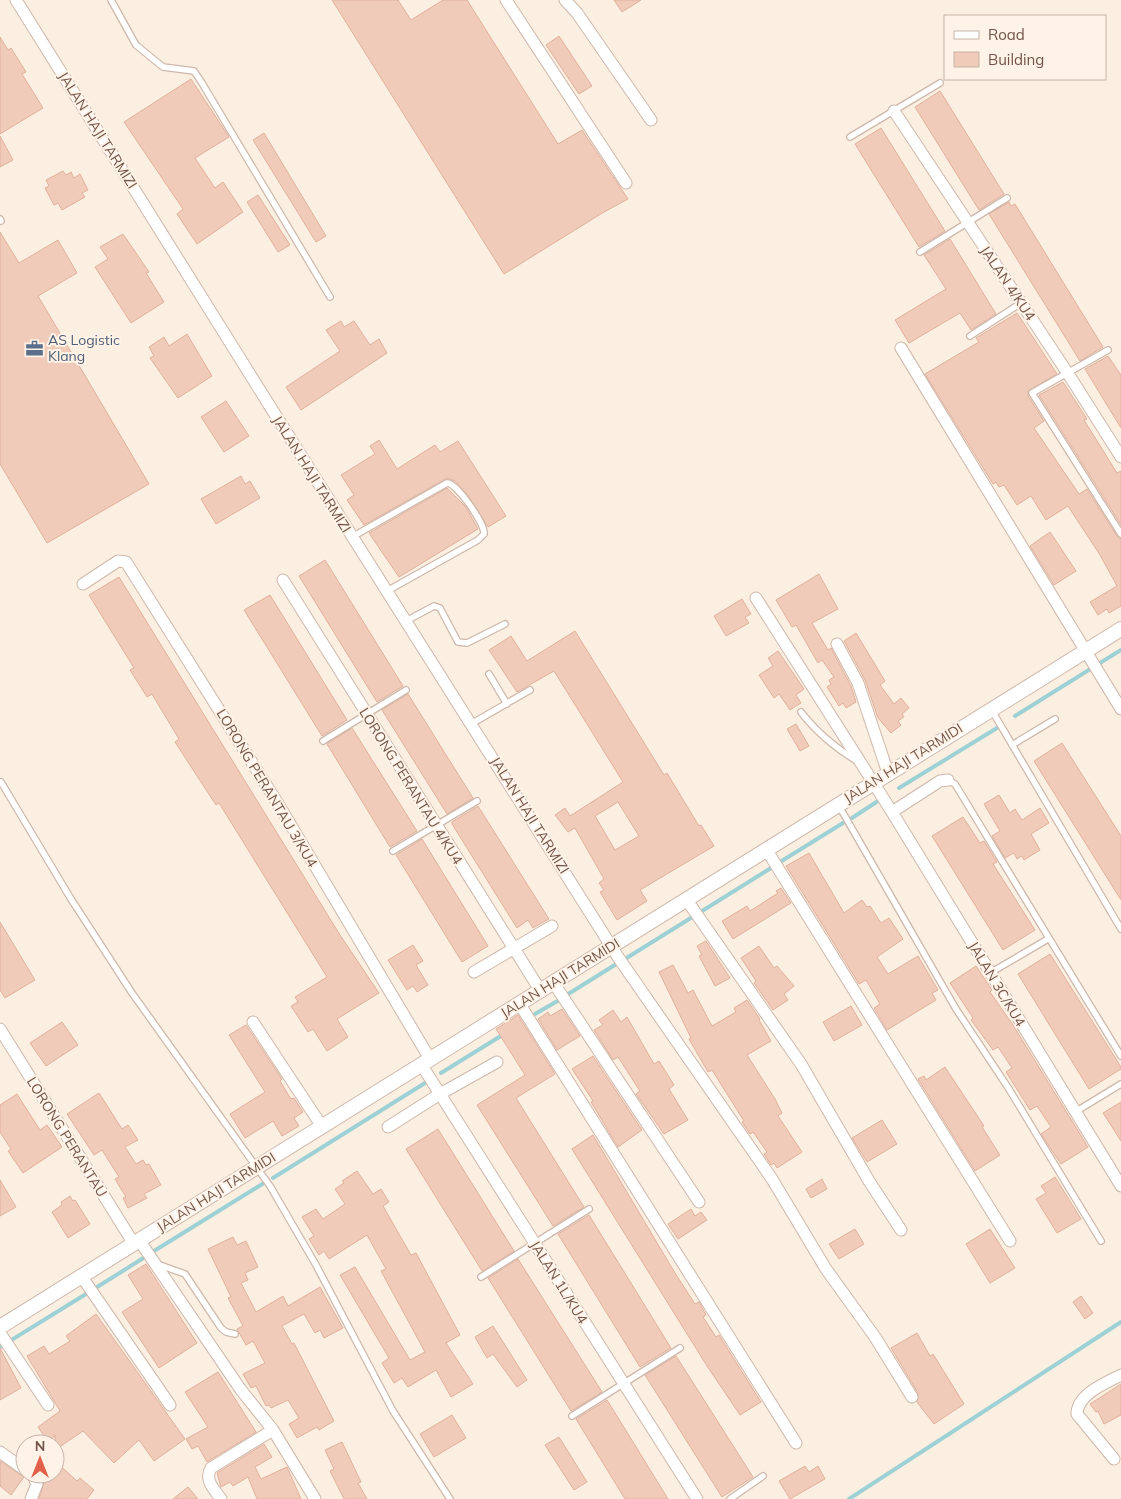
<svg xmlns="http://www.w3.org/2000/svg" width="1121" height="1499" font-family="Mulish,sans-serif">
  <rect width="100%" height="100%" fill="#fbefe1"/>
  <g fill="none" stroke-linecap="round" stroke-linejoin="round">
    <!-- stream -->
    <path stroke="#9dd1d5" stroke-width="4" d="M 1015,716 L 1121,650
      M 899,788 L 997,728
      M 852,818 L 878,801
      M 780,862 L 843,823
      M 625,959 L 771,868
      M 565,996 L 618,963
      M 535,1014 L 561,999
      M 441,1073 L 504,1034
      M 273,1178 L 425,1083
      M 154,1251 L 264,1183
      M 94,1289 L 145,1257
      M 0,1347 L 86,1294
      M 849,1499 L 1121,1322"/>
  </g>
  <!-- building -->
  <path fill="#f0cbba" stroke="#e2b09b" fill-rule="evenodd" d="M 332,0 L 398,0 L 411,20 L 443,0 L 467,0 L 558,144 L 582,130 L 628,199 L 604,212 L 504,274 Z
    M 614,0 L 641,0 L 622,12 Z
    M 559,36 L 592,86 L 579,94 L 546,45 Z
    M 0,37 L 8,50 L 11,48 L 26,72 L 22,74 L 43,108 L 0,134 Z
    M 191,79 L 229,137 L 195,158 L 215,188 L 223,182 L 243,212 L 197,244 L 177,214 L 183,209 L 124,122 Z
    M 940,91 L 1004,194 L 979,210 L 915,107 Z
    M 881,128 L 945,231 L 919,247 L 855,144 Z
    M 264,133 L 326,236 L 316,242 L 253,140 Z
    M 0,136 L 13,160 L 0,167 Z
    M 63,171 L 66,175 L 71,172 L 74,178 L 80,174 L 88,190 L 82,193 L 85,197 L 62,210 L 58,203 L 54,205 L 45,188 L 49,186 L 46,180 Z
    M 258,195 L 290,245 L 278,252 L 247,202 Z
    M 1009,202 L 1011,206 L 1015,204 L 1103,347 L 1080,361 L 989,214 Z
    M 0,232 L 19,263 L 58,240 L 77,273 L 38,296 L 149,484 L 47,543 L 0,464 Z
    M 123,234 L 149,272 L 146,273 L 164,302 L 131,323 L 95,267 L 108,259 L 100,247 Z
    M 950,239 L 996,314 L 971,330 L 960,313 L 909,343 L 895,320 L 946,289 L 924,255 Z
    M 1017,313 L 1057,374 L 1028,391 L 1028,396 L 1044,421 L 1034,428 L 1079,494 L 1087,489 L 1117,536 L 1121,539 L 1121,606 L 1109,613 L 1107,609 L 1098,615 L 1090,602 L 1117,586 L 1100,555 L 1068,506 L 1046,520 L 1031,496 L 1017,505 L 1004,485 L 999,487 L 996,482 L 993,484 L 925,374 L 979,342 L 976,338 Z
    M 341,321 L 344,327 L 354,321 L 370,345 L 379,339 L 387,353 L 301,410 L 286,387 L 340,351 L 326,330 Z
    M 187,334 L 212,376 L 178,398 L 150,358 L 154,356 L 149,347 L 164,337 L 169,346 Z
    M 1108,356 L 1121,375 L 1121,428 L 1085,369 Z
    M 1063,382 L 1087,419 L 1084,420 L 1117,473 L 1121,471 L 1121,525 L 1039,395 Z
    M 226,401 L 249,436 L 224,452 L 201,417 Z
    M 379,440 L 397,469 L 435,445 L 440,452 L 458,441 L 506,516 L 488,527 L 467,494 L 455,481 L 447,478 L 364,525 L 347,500 L 354,495 L 341,475 L 375,454 L 370,446 Z
    M 241,476 L 245,484 L 250,481 L 260,498 L 216,524 L 201,499 Z
    M 447,488 L 466,507 L 478,529 L 399,577 L 369,533 Z
    M 1050,532 L 1076,571 L 1054,585 L 1030,546 Z
    M 325,560 L 403,686 L 377,702 L 299,576 Z
    M 819,574 L 838,609 L 812,623 L 828,650 L 831,648 L 851,686 L 856,702 L 846,708 L 843,703 L 839,706 L 827,687 L 831,684 L 829,680 L 834,677 L 822,660 L 818,663 L 796,625 L 792,627 L 776,600 Z
    M 119,577 L 340,935 L 379,993 L 337,1019 L 348,1037 L 327,1051 L 313,1029 L 308,1032 L 291,1006 L 298,1002 L 295,997 L 327,977 L 219,803 L 216,805 L 175,742 L 179,739 L 152,694 L 147,697 L 130,670 L 134,668 L 89,595 Z
    M 270,595 L 347,720 L 322,736 L 244,610 Z
    M 742,599 L 751,614 L 745,617 L 749,623 L 726,636 L 714,616 Z
    M 575,631 L 664,775 L 667,773 L 699,826 L 701,825 L 714,846 L 640,890 L 647,901 L 617,920 L 600,892 L 604,890 L 599,883 L 604,879 L 575,828 L 568,832 L 555,815 L 565,808 L 570,816 L 623,782 L 554,671 L 517,692 L 489,650 L 511,636 L 527,661 ZM 618,802 L 639,836 L 615,850 L 595,816 Z
    M 856,633 L 885,681 L 880,685 L 894,704 L 901,698 L 909,708 L 902,714 L 904,717 L 898,721 L 901,725 L 891,733 L 878,718 L 865,680 L 844,641 Z
    M 778,651 L 804,689 L 796,695 L 801,703 L 790,710 L 779,694 L 774,698 L 759,675 L 773,666 L 768,658 Z
    M 408,694 L 473,798 L 447,814 L 382,710 Z
    M 796,724 L 809,746 L 800,751 L 787,729 Z
    M 352,728 L 417,831 L 390,847 L 327,744 Z
    M 1062,743 L 1121,836 L 1121,900 L 1034,761 Z
    M 999,795 L 1010,813 L 1015,809 L 1022,820 L 1040,808 L 1049,823 L 1031,834 L 1040,850 L 1024,860 L 1022,856 L 1017,859 L 1014,853 L 1005,858 L 992,836 L 1000,831 L 984,804 Z
    M 478,806 L 549,919 L 533,928 L 528,920 L 517,928 L 452,824 L 452,822 Z
    M 963,817 L 980,843 L 984,841 L 997,862 L 993,864 L 1035,930 L 1003,950 L 932,836 Z
    M 422,839 L 488,946 L 462,962 L 396,855 Z
    M 809,853 L 844,913 L 862,900 L 867,907 L 870,906 L 881,923 L 889,918 L 903,939 L 877,957 L 888,974 L 918,956 L 938,990 L 932,993 L 936,1000 L 887,1030 L 874,1008 L 880,1004 L 866,980 L 859,984 L 786,866 Z
    M 781,888 L 791,903 L 733,939 L 722,921 L 747,906 L 750,911 L 778,893 L 776,891 Z
    M 0,922 L 35,980 L 5,998 L 0,990 Z
    M 706,941 L 730,978 L 715,986 L 699,956 L 702,955 L 697,946 Z
    M 413,945 L 423,961 L 416,965 L 428,985 L 417,992 L 413,986 L 407,990 L 388,960 Z
    M 759,946 L 774,968 L 777,966 L 794,986 L 784,994 L 788,1000 L 773,1010 L 754,983 L 756,981 L 741,958 Z
    M 1050,954 L 1121,1067 L 1121,1069 L 1089,1089 L 1018,974 Z
    M 673,965 L 688,993 L 693,990 L 712,1026 L 736,1012 L 734,1008 L 747,1000 L 760,1019 L 759,1020 L 771,1041 L 747,1055 L 775,1099 L 782,1113 L 778,1116 L 802,1152 L 777,1168 L 774,1163 L 771,1165 L 764,1154 L 767,1152 L 753,1132 L 750,1134 L 742,1122 L 744,1121 L 712,1070 L 708,1072 L 689,1039 L 691,1038 L 659,972 Z
    M 976,966 L 992,990 L 990,992 L 1013,1025 L 1088,1147 L 1061,1164 L 1041,1134 L 1051,1127 L 1037,1106 L 1030,1110 L 1006,1072 L 1012,1068 L 998,1047 L 993,1050 L 971,1020 L 973,1018 L 950,983 Z
    M 851,1006 L 862,1025 L 834,1041 L 823,1022 Z
    M 562,1009 L 580,1036 L 557,1050 L 538,1019 L 548,1012 L 550,1016 Z
    M 613,1010 L 621,1022 L 627,1017 L 654,1064 L 659,1061 L 674,1085 L 669,1089 L 688,1120 L 664,1134 L 636,1094 L 640,1091 L 618,1057 L 613,1060 L 594,1030 L 603,1025 L 599,1020 Z
    M 518,1015 L 555,1074 L 516,1098 L 584,1207 L 553,1226 L 477,1105 L 525,1075 L 496,1029 Z
    M 62,1022 L 78,1045 L 46,1066 L 30,1043 Z
    M 246,1025 L 282,1079 L 280,1081 L 291,1099 L 294,1098 L 303,1112 L 294,1118 L 299,1126 L 282,1136 L 273,1121 L 245,1138 L 230,1114 L 265,1092 L 229,1035 Z
    M 593,1056 L 642,1130 L 618,1147 L 591,1102 L 593,1101 L 572,1069 Z
    M 945,1067 L 984,1126 L 982,1127 L 1000,1155 L 975,1171 L 918,1079 L 924,1076 L 926,1080 Z
    M 99,1093 L 122,1129 L 128,1125 L 138,1140 L 125,1147 L 136,1164 L 143,1160 L 146,1165 L 149,1164 L 161,1185 L 144,1194 L 147,1198 L 128,1208 L 123,1198 L 126,1197 L 115,1179 L 119,1177 L 102,1150 L 94,1155 L 67,1114 Z
    M 17,1094 L 40,1130 L 47,1125 L 62,1147 L 23,1173 L 8,1151 L 11,1149 L 0,1132 L 0,1105 Z
    M 1121,1102 L 1121,1141 L 1103,1113 Z
    M 882,1120 L 897,1144 L 867,1162 L 852,1138 Z
    M 438,1129 L 514,1251 L 482,1271 L 406,1149 Z
    M 593,1135 L 675,1273 L 695,1304 L 699,1302 L 706,1315 L 703,1317 L 716,1337 L 719,1335 L 761,1402 L 740,1415 L 707,1366 L 572,1149 Z
    M 357,1171 L 373,1194 L 381,1189 L 389,1202 L 383,1206 L 411,1255 L 416,1253 L 460,1335 L 446,1343 L 473,1384 L 451,1397 L 436,1370 L 408,1387 L 402,1378 L 394,1383 L 382,1363 L 389,1358 L 340,1275 L 355,1267 L 410,1360 L 425,1352 L 381,1271 L 386,1269 L 367,1235 L 329,1259 L 324,1251 L 319,1255 L 309,1239 L 314,1236 L 302,1217 L 316,1209 L 323,1219 L 345,1204 L 335,1189 L 344,1183 L 342,1181 Z
    M 1055,1177 L 1081,1219 L 1057,1233 L 1036,1199 L 1046,1193 L 1041,1186 Z
    M 822,1179 L 827,1189 L 811,1198 L 806,1189 Z
    M 0,1180 L 16,1207 L 0,1216 Z
    M 70,1196 L 73,1201 L 75,1200 L 90,1224 L 68,1238 L 52,1212 L 62,1205 L 61,1202 Z
    M 691,1209 L 695,1216 L 701,1212 L 707,1220 L 678,1239 L 668,1224 Z
    M 589,1215 L 671,1348 L 640,1367 L 558,1234 Z
    M 855,1229 L 864,1244 L 839,1259 L 829,1244 Z
    M 990,1229 L 1015,1268 L 990,1283 L 966,1244 Z
    M 233,1237 L 237,1245 L 246,1241 L 258,1267 L 245,1273 L 248,1280 L 241,1283 L 256,1312 L 283,1296 L 288,1306 L 320,1287 L 343,1328 L 324,1338 L 320,1330 L 315,1333 L 304,1314 L 282,1326 L 292,1344 L 294,1343 L 334,1421 L 319,1430 L 317,1427 L 297,1438 L 289,1424 L 299,1418 L 288,1400 L 271,1408 L 269,1405 L 266,1406 L 256,1386 L 251,1388 L 243,1374 L 265,1363 L 253,1341 L 246,1345 L 237,1329 L 243,1326 L 228,1298 L 231,1297 L 208,1249 Z
    M 518,1259 L 602,1392 L 571,1411 L 488,1278 Z
    M 146,1264 L 197,1343 L 159,1368 L 122,1312 L 143,1299 L 128,1275 Z
    M 1081,1296 L 1093,1313 L 1085,1319 L 1073,1302 Z
    M 96,1314 L 185,1439 L 154,1461 L 139,1440 L 114,1463 L 83,1431 L 55,1450 L 55,1435 L 49,1443 L 38,1427 L 60,1411 L 27,1356 L 44,1346 L 49,1354 L 70,1341 L 66,1336 Z
    M 493,1326 L 527,1380 L 517,1387 L 493,1354 L 487,1358 L 475,1337 Z
    M 917,1333 L 930,1356 L 933,1354 L 964,1404 L 934,1424 L 917,1402 L 918,1393 L 891,1348 Z
    M 0,1348 L 21,1388 L 0,1400 Z
    M 676,1356 L 753,1477 L 722,1497 L 645,1375 Z
    M 218,1372 L 256,1432 L 207,1462 L 198,1446 L 192,1449 L 186,1439 L 208,1427 L 185,1392 Z
    M 1121,1384 L 1121,1415 L 1104,1424 L 1098,1411 L 1096,1412 L 1090,1404 Z
    M 607,1400 L 625,1429 L 668,1499 L 625,1499 L 576,1419 Z
    M 452,1415 L 466,1438 L 434,1457 L 420,1434 Z
    M 559,1437 L 587,1482 L 574,1490 L 545,1445 Z
    M 342,1442 L 361,1482 L 358,1483 L 367,1499 L 344,1499 L 330,1471 L 334,1469 L 325,1450 Z
    M 264,1444 L 272,1457 L 255,1467 L 261,1479 L 287,1467 L 301,1499 L 257,1499 L 248,1477 L 233,1486 L 230,1482 L 221,1487 L 220,1484 L 217,1473 Z
    M 0,1461 L 24,1477 L 11,1495 L 0,1486 Z
    M 55,1461 L 77,1481 L 80,1478 L 94,1490 L 87,1499 L 39,1499 L 44,1482 L 51,1474 L 55,1474 Z
    M 805,1466 L 809,1472 L 818,1466 L 825,1479 L 790,1499 L 779,1481 Z
    M 188,1487 L 198,1499 L 173,1499 Z"/>
  <g fill="none" stroke-linecap="round" stroke-linejoin="round">
    <defs>
      <path id="service" d="M 111,0 L 136,45 L 163,67 L 194,71 L 202,83 L 330,297
        M 850,137 L 940,83
        M 0,219 L 1,221
        M 920,252 L 1007,198
        M 970,336 L 1021,303
        M 1108,350 L 1032,393 L 1121,534
        M 352,537 L 447,483 C 457,483 485,524 484,534 L 478,540 L 387,591
        M 406,621 L 434,606 L 440,608 L 458,642 L 467,643 L 505,624
        M 489,674 L 507,704
        M 991,709 L 1121,929
        M 801,712 C 817,733 834,747 857,761
        M 471,724 L 530,690
        M 323,741 L 406,690
        M 1012,745 L 1055,719
        M 948,780 L 955,784 L 1121,1056
        M 1,782 L 71,899 L 132,993 L 270,1186 L 316,1265 L 393,1411 L 450,1499
        M 839,806 L 956,1009 L 1009,1089 L 1101,1241
        M 393,851 L 477,801
        M 990,973 L 1048,939
        M 1075,1112 L 1121,1084
        M 157,1264 L 185,1274 L 221,1328 L 226,1332 L 235,1334
        M 481,1277 L 589,1209
        M 572,1416 L 680,1348
        M 730,1499 L 763,1476"/>
      <path id="minor" d="M 16,0 L 266,400 L 618,957 L 772,1179 L 826,1269 L 875,1337 L 912,1397
        M 506,0 L 626,183
        M 565,0 L 577,13 L 651,120
        M 894,111 L 1067,372 L 1121,457
        M 901,348 L 1121,709
        M 283,580 L 540,990
        M 83,584 L 118,561 L 126,562 L 280,807 L 430,1059
        M 756,598 L 892,812 L 1121,1186
        M 837,644 L 858,683 L 888,773
        M 892,812 L 940,781 L 948,780
        M 766,849 L 1010,1241
        M 686,899 L 801,1064 L 869,1181 L 901,1230
        M 474,972 L 552,926
        M 553,982 L 699,1202
        M 519,1003 L 796,1443
        M 253,1022 L 321,1125
        M 0,1029 L 134,1244
        M 421,1064 L 697,1499
        M 388,1127 L 440,1094 L 497,1062
        M 139,1240 L 241,1390 L 273,1430 L 315,1499
        M 82,1277 L 170,1405
        M 0,1333 L 48,1405
        M 0,1452 L 25,1470
        M 1114,1459 L 1077,1414 C 1077,1394 1106,1383 1121,1375
        M 31,1499 L 37,1484 L 32,1474
        M 221,1499 C 214,1489 204,1480 211,1468 L 273,1430"/>
      <path id="tertiary" d="M 0,1327 L 1121,629"/>
    </defs>
    <!-- service casing -->
    <use href="#service" stroke="#ceb8ab" stroke-width="8"/>
    <!-- minor casing -->
    <use href="#minor" stroke="#ceb8ab" stroke-width="13"/>
    <!-- tertiary casing -->
    <use href="#tertiary" stroke="#ceb8ab" stroke-width="16"/>
    <!-- service -->
    <use href="#service" stroke="#fff" stroke-width="5.5"/>
    <!-- minor -->
    <use href="#minor" stroke="#fff" stroke-width="11"/>
    <!-- tertiary -->
    <use href="#tertiary" stroke="#fff" stroke-width="14"/>
  </g>
  <!-- icons -->
  <defs>
    <symbol id="office-bare" viewBox="-9 -9 18 18"><path d="M-6-3h4V-5.5h4V-3h4V5H-6ZM-1-4.5V-3h2v-1.5ZM-6 0V1H6V0Z" fill="#5c6f8a" stroke="#fff3e7" stroke-width="2.5" paint-order="stroke"/></symbol>
  </defs>
  <g fill-rule="evenodd">
    <use href="#office-bare" x="22" y="336" width="25" height="25"/>
  </g>
  <g text-anchor="middle" dominant-baseline="central" stroke-width="4" stroke-linejoin="round" paint-order="stroke">
    <!-- street labels -->
    <g font-size="14" fill="#725449" stroke="#fff3e7">
      <text transform="translate(98 130) rotate(58)">JALAN HAJI TARMIZI</text>
      <text transform="translate(1008 283) rotate(56)">JALAN 4/KU4</text>
      <text transform="translate(312 474) rotate(58)">JALAN HAJI TARMIZI</text>
      <text transform="translate(903 763) rotate(-32)">JALAN HAJI TARMIDI</text>
      <text transform="translate(411 786) rotate(58)">LORONG PERANTAU 4/KU4</text>
      <text transform="translate(267 788) rotate(59)">LORONG PERANTAU 3/KU4</text>
      <text transform="translate(530 815) rotate(58)">JALAN HAJI TARMIZI</text>
      <text transform="translate(560 978) rotate(-32)">JALAN HAJI TARMIDI</text>
      <text transform="translate(997 984) rotate(59)">JALAN 3C/KU4</text>
      <text transform="translate(67 1137) rotate(58)">LORONG PERANTAU</text>
      <text transform="translate(216 1192) rotate(-32)">JALAN HAJI TARMIDI</text>
      <text transform="translate(559 1282) rotate(58)">JALAN 1L/KU4</text>
    </g>
    <!-- service labels -->
    <g font-size="14" fill="#4e5e75" stroke="#fff3e7" text-anchor="start">
      <text x="48" y="340">AS Logistic<tspan x="48" dy="16">Klang</tspan></text>
    </g>
  </g>
  <!-- legend -->
  <rect x="944" y="15" width="162" height="65" fill="#fff3e7" stroke="#c7b3a8"/>
  <rect x="954" y="31" width="25" height="8" fill="#ffffff" stroke="#c7b3a8"/>
  <text x="988" y="40" font-size="15" fill="#725449">Road</text>
  <rect x="954" y="52" width="25" height="15" fill="#f0cbba" stroke="#c7b3a8"/>
  <text x="988" y="65" font-size="15" fill="#725449">Building</text>
  <!-- north arrow -->
  <g transform="translate(40 1459)"><circle r="24" fill="#fff3e7" stroke="#c7b3a8"/>
  <path d="M0-4L9 19L0 12L-9 19Z" fill="#e25f49"/>
  <text y="-8" font-size="14" font-weight="bold" text-anchor="middle" fill="#725449">N</text>
  </g>
</svg>
